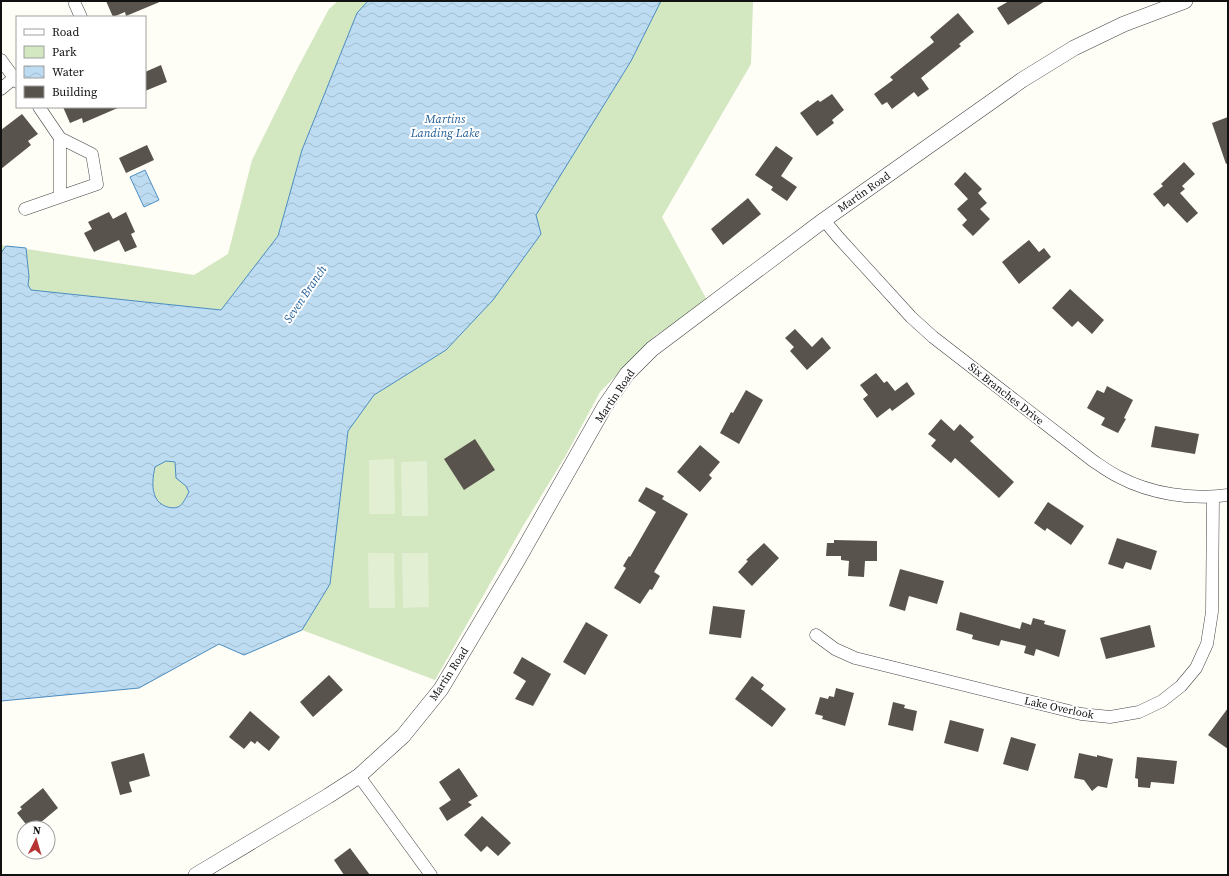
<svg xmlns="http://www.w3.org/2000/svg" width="1229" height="876" font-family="'Source Serif 4',serif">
  <defs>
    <pattern id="water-waves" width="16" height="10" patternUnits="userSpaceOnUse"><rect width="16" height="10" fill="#bedcf1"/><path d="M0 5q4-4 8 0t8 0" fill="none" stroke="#a2bcce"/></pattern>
  </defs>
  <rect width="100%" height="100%" fill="#fefdf6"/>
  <!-- park -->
  <path fill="#d3e7c1" d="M 338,1 L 753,1 L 751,64 L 662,217 L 708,302 L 656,335 L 600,392 L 566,455 L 523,526 L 435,680 L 302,630 L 244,655 L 219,644 L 139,688 L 1,701 L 1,245 L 194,275 L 228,254 L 252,160 L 295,73 L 329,9 Z"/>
  <!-- pitch -->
  <path fill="#e3efd2" d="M 394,459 L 395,514 L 369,514 L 369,460 Z
    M 427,461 L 428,516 L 402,516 L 401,462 Z
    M 368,553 L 394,553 L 395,608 L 369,608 Z
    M 402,553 L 428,553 L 429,607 L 403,608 Z"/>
  <!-- water -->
  <path fill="url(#water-waves)" stroke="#4c8dc2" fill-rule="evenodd" d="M 368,1 L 661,1 L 631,61 L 536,215 L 541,234 L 493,300 L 446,350 L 374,395 L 348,431 L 330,584 L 302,630 L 244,655 L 219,644 L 139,688 L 1,701 L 1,253 L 6,246 L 26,248 L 29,277 L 28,285 L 31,290 L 221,310 L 278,236 L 302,150 L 357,13 ZM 166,461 L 175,462 L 176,478 L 186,486 L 189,492 C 186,497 183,505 178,507 C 171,510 159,505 156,498 C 151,489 153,476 155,467 Z
    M 145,170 L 159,200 L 144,207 L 130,177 Z"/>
  <!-- building -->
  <path fill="#59534e" d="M 106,1 L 162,1 L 126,16 L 125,12 L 113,17 Z
    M 1009,1 L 1045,1 L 1008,25 L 997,8 Z
    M 958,13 L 974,32 L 959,44 L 961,46 L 921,78 L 929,89 L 918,97 L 914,92 L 892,109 L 887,102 L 882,105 L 874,94 L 893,80 L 890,77 L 934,42 L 930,37 Z
    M 161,65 L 167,82 L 145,91 L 145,72 Z
    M 832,94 L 844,110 L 832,120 L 834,123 L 817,136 L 800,113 L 818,100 L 820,102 Z
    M 63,107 L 120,107 L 83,123 L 82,118 L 70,123 Z
    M 22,114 L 38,134 L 28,141 L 31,145 L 1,169 L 1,130 Z
    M 1228,117 L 1228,163 L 1226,164 L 1212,123 Z
    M 147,145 L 154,160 L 126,173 L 119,158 Z
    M 776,146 L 793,158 L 781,176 L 797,187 L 787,201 L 771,190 L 773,187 L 755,175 Z
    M 1184,162 L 1195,174 L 1182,186 L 1185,189 L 1180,193 L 1198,213 L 1187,223 L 1168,203 L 1164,207 L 1153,194 L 1163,186 L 1161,184 Z
    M 965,172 L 982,189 L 978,193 L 987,203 L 980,209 L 990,219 L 973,236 L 962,225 L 967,220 L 957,209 L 968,199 L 954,184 Z
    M 748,198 L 761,214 L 723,245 L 711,229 Z
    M 109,212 L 113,219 L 126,212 L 135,232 L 131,234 L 137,247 L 125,252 L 119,240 L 94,252 L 84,233 L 92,229 L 88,222 Z
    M 1029,240 L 1039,252 L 1044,248 L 1051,257 L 1019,284 L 1002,262 Z
    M 1070,289 L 1104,320 L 1092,334 L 1078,321 L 1072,327 L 1052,308 Z
    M 795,329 L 812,347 L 822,337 L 831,348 L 807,370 L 790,351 L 794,347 L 785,338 Z
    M 876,373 L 884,383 L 887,381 L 895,391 L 907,382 L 915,394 L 892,411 L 890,408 L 877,418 L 863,399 L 868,395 L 860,385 Z
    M 1107,386 L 1133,400 L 1124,418 L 1126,419 L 1118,433 L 1101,425 L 1105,418 L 1087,408 L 1097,390 L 1104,393 Z
    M 746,390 L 763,400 L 739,444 L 720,433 L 731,412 L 733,413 Z
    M 941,419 L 954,431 L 960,424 L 974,437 L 970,441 L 1014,482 L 999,498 L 955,458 L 951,463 L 931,446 L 936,440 L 928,434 Z
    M 1155,426 L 1199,434 L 1195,454 L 1151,447 Z
    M 475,439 L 495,470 L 464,490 L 444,459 Z
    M 700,445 L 720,462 L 709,475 L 712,478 L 700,492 L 677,472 Z
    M 646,487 L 664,496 L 662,499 L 688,514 L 654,572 L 660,576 L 652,590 L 650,589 L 640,604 L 614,588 L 626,568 L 623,566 L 629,556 L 630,557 L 656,512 L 638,501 Z
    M 1048,502 L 1084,526 L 1071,545 L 1047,528 L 1045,531 L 1034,523 Z
    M 1117,538 L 1157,551 L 1151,570 L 1126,562 L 1123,569 L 1108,564 Z
    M 834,540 L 877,541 L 877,561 L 865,561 L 864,577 L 848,576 L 849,561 L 841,560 L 841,556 L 826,556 L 827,543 L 834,543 Z
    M 764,543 L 779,558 L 752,586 L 738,572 L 748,561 L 746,560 Z
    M 900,569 L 944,581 L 937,604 L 909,596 L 905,611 L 889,606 Z
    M 713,606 L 745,610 L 741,638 L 709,634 Z
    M 960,612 L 1020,629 L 1022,622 L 1031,625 L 1033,618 L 1045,621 L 1044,624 L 1066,630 L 1059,657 L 1036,649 L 1034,656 L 1024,653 L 1026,646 L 1001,640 L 999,646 L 972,639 L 973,635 L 956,630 Z
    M 586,622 L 608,635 L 585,675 L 563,662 Z
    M 1150,625 L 1155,647 L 1106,659 L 1100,638 Z
    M 522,657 L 551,674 L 533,706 L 515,699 L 526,681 L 513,673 Z
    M 329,675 L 343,690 L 313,717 L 300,702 Z
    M 752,676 L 764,685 L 761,689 L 786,709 L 772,727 L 735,699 Z
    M 836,688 L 854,693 L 845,726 L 822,719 L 823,716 L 815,714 L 820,697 L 828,699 L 829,696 L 834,697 Z
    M 893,702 L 905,705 L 904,708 L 917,711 L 913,731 L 888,725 Z
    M 1228,708 L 1228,749 L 1208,735 Z
    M 250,711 L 280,737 L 269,751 L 257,741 L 255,744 L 251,741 L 244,749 L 229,737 Z
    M 950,720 L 984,729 L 978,752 L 944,743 Z
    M 1011,737 L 1036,744 L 1028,771 L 1003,764 Z
    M 144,753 L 150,776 L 129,782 L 132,792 L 120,795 L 111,762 Z
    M 1079,753 L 1097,757 L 1097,755 L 1113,759 L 1107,788 L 1098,786 L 1092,791 L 1084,780 L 1074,778 Z
    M 1137,757 L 1177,761 L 1174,784 L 1151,782 L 1150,788 L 1138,787 L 1138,779 L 1135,778 Z
    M 459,768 L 478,796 L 468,802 L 472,805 L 447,821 L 439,808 L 451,800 L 439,782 Z
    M 43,788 L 58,808 L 40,823 L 44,828 L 29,828 L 17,813 L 22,809 L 20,807 Z
    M 482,816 L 511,843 L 498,856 L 487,846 L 481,852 L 464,835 Z
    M 350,848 L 370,875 L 344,875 L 334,860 Z"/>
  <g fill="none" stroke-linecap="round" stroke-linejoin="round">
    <defs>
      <path id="minor" d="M 75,4 L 81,17
        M 1,60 L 17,82
        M 1,89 L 14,78
        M 60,138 L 60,197
        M 25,209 L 97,184 L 92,154 L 60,138 L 39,107
        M 824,220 L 838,237 L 911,317 L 933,337 L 1092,460 C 1101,466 1109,472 1119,477 C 1151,494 1192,500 1228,495
        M 816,635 L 835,649 L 855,658 L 1081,714 L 1110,717 L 1139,712 L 1162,701 L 1181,686 L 1196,668 L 1207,644 L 1212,612 L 1213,497
        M 359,776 L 431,875"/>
      <path id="tertiary" d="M 196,875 L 328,796 L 359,776 L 403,736 L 441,689 L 516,563 L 605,406 L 627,374 L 652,349 L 824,220 L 1022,80 L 1074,48 L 1124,24 L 1185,1"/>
    </defs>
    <!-- minor casing -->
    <use href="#minor" stroke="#444" stroke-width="13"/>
    <!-- tertiary casing -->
    <use href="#tertiary" stroke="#444" stroke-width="16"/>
    <!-- minor -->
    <use href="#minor" stroke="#fff" stroke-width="12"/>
    <!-- tertiary -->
    <use href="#tertiary" stroke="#fff" stroke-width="15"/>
  </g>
  <g text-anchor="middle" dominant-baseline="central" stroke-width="4" stroke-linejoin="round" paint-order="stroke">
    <!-- street labels -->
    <g font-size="11" fill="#111" stroke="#fff">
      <text transform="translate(864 192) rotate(-35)">Martin Road</text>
      <text transform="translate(1006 394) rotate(38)">Six Branches Drive</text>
      <text transform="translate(615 396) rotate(-56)">Martin Road</text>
      <text transform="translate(449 674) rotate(-57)">Martin Road</text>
      <text transform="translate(1059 708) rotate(12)">Lake Overlook</text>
    </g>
    <!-- water labels -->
    <g font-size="12" font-style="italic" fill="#246099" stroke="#fff">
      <text x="445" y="119">Martins<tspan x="445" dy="14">Landing Lake</tspan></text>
      <text transform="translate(305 294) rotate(-56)">Seven Branch</text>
    </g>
  </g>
  <!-- border -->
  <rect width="1229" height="876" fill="none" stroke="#111111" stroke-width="4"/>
  <!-- legend -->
  <rect x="16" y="16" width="130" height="92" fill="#ffffff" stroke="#a0a0a0"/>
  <rect x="24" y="29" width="20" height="6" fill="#ffffff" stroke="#a0a0a0"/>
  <text x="52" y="36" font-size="12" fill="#111111">Road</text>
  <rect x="24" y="46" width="20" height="12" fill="#d3e7c1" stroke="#a0a0a0"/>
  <text x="52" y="56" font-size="12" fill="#111111">Park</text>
  <rect x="24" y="66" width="20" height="12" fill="url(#water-waves)" stroke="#a0a0a0"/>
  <text x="52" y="76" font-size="12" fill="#111111">Water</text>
  <rect x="24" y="86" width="20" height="12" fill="#59534e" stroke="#a0a0a0"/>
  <text x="52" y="96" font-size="12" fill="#111111">Building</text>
  <!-- north arrow -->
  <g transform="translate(36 840) rotate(5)"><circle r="19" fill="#ffffff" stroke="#a0a0a0"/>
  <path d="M0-3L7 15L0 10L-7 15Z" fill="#b63434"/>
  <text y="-6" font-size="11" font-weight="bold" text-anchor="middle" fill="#111111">N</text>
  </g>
</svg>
